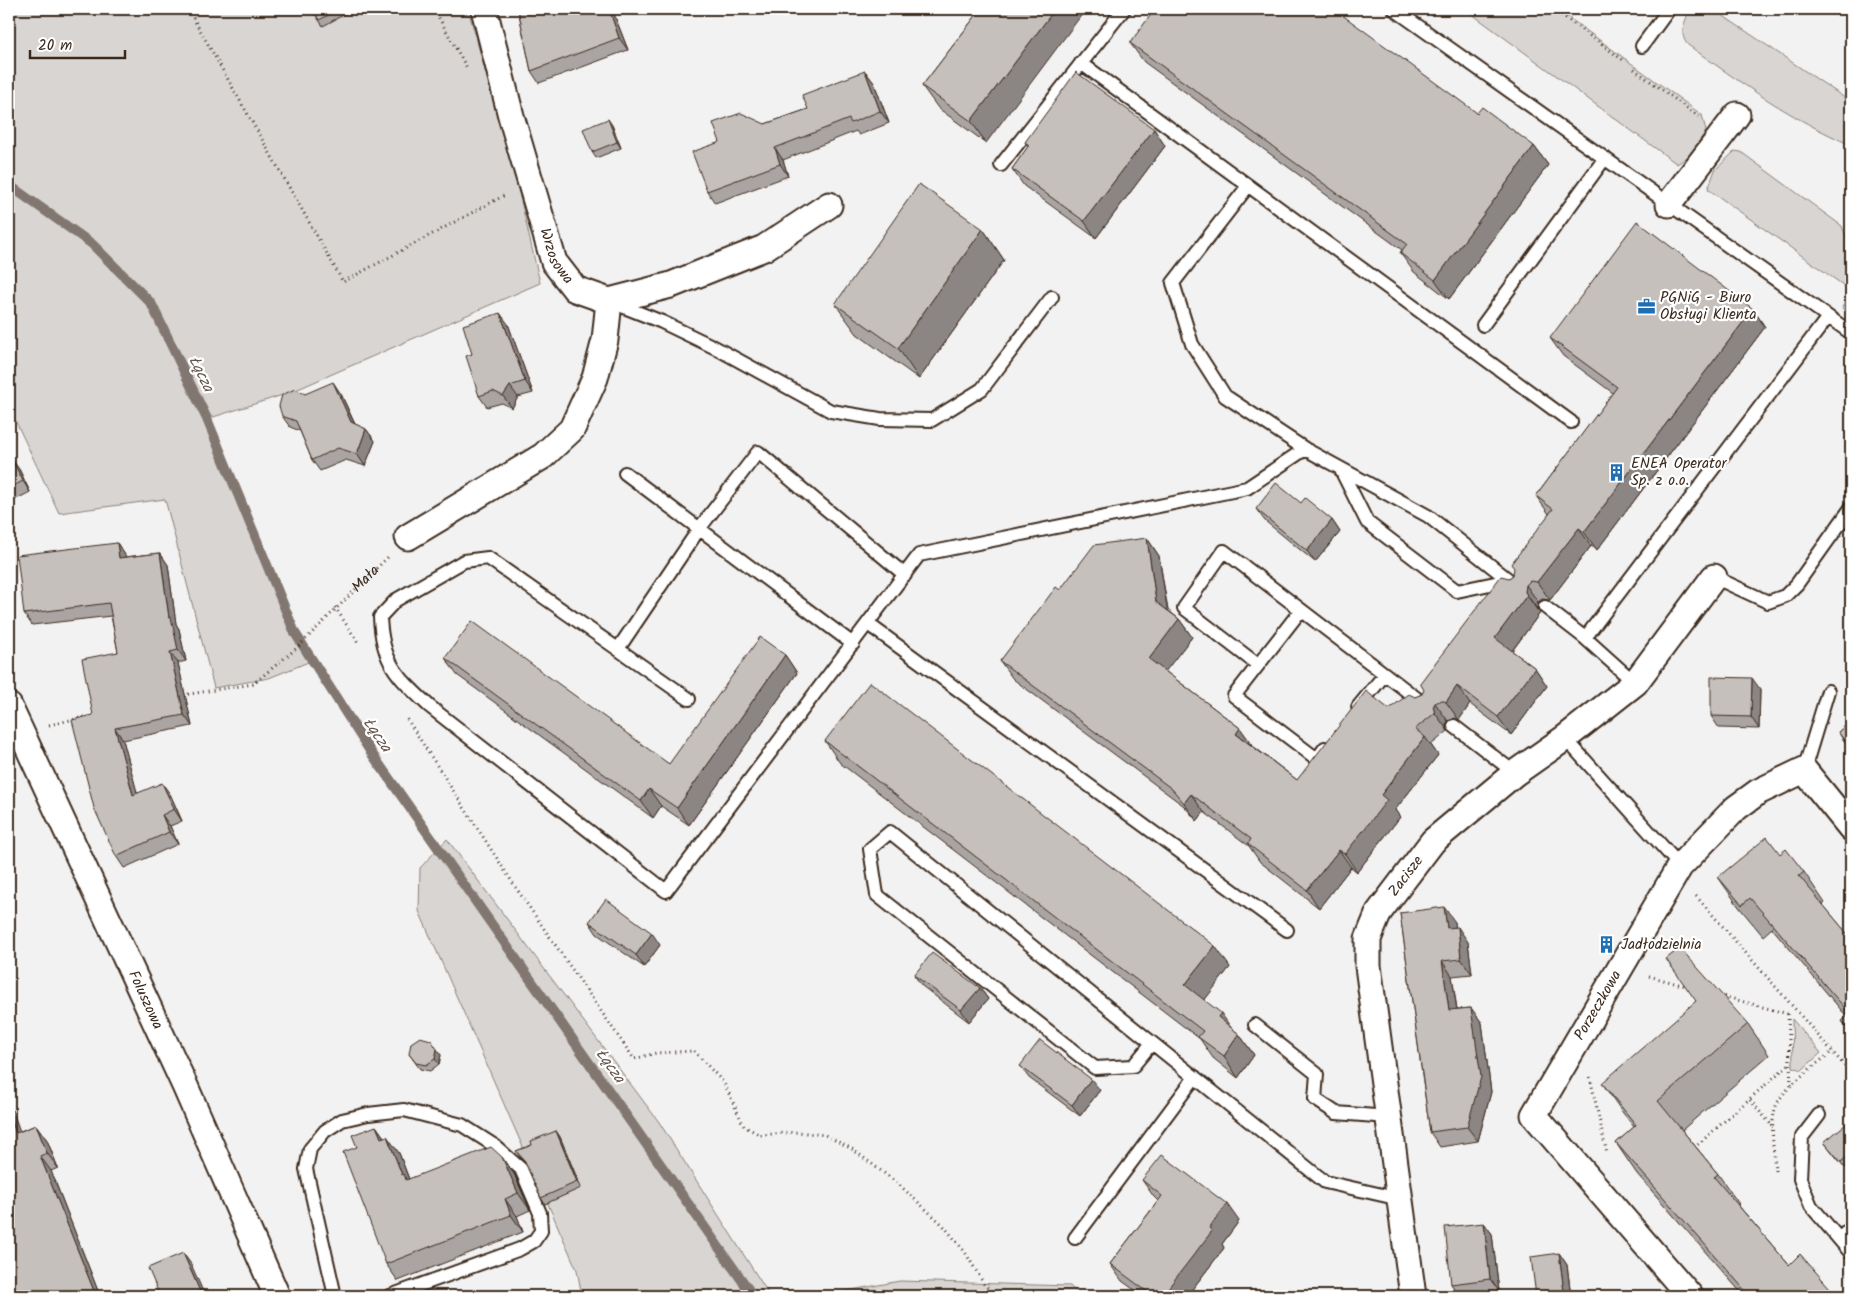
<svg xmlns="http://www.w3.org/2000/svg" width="1860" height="1305" font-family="Kalam,sans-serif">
  <rect width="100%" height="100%" fill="#f3f2f2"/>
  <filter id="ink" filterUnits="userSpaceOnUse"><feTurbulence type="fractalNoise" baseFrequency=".02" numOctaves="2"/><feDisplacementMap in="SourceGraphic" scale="10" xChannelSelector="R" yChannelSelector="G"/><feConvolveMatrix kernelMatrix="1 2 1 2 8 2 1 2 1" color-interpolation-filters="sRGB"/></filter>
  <g filter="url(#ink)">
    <!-- green -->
    <path fill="#d8d5d2" stroke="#8a8078" d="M 9,9 L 468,9 L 518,188 L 540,283 L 289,393 L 207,419 L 311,661 L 269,678 L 214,688 L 165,499 L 59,513 L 9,407 Z
      M 1465,9 L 1557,9 L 1702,115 L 1706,131 L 1689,156 L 1677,164 Z
      M 1690,9 L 1713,9 L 1851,102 L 1851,145 C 1793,120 1739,82 1688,45 C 1678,34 1685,22 1690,9 Z
      M 1735,151 L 1741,152 L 1842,226 L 1851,250 L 1851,316 L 1842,308 L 1850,290 L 1708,189 L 1715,170 Z
      M 447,839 L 659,1122 L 770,1296 L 582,1296 L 577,1270 L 419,911 L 420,868 Z
      M 1792,1019 L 1821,1053 L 1802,1070 L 1793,1067 Z
      M 900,1281 L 1070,1286 L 1081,1296 L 819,1296 Z"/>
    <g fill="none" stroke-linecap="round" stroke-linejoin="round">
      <!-- stream -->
      <path stroke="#827770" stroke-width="10" d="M 9,185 L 92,244 L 151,303 L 207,419 L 295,633 L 372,754 L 753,1296"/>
      <defs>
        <path id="service" d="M 1394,9 L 1851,333
          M 1642,46 L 1669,9
          M 1081,63 L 1571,422
          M 1001,165 L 1124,9
          M 1248,186 L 1173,283 L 1192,344 L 1225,396 L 1305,449 L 1428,516 L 1519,588
          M 614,303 L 662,322 L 716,348 L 831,411 L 880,419 L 932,420 L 982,389 L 1052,297
          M 1483,325 L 1605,158
          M 1340,468 L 1367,522 L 1457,591 L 1509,580
          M 625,473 L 853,644
          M 1714,577 L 1768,602 L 1785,596 L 1797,584 L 1851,508
          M 1545,607 L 1585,638 L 1635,683
          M 1301,610 L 1234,696 L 1317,759 L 1325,748
          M 868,624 L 1287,930
          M 1585,638 L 1828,317
          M 618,649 L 699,529 L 758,452 L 905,575
          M 1258,665 L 1184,608 L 1224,551 L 1428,707
          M 689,699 L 488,558 L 464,561 L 396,600 L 380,617 C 382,663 397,676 429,706 L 666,891 L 919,555 L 1247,488 L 1305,449
          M 1358,707 L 1385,674
          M 1454,726 L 1515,773
          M 1565,738 L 1680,866
          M 1804,770 L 1828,691
          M 1255,1025 L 1317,1074 L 1315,1099 L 1336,1113 L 1389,1117
          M 1152,1043 L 1133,1066 L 1095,1068 L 877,895 L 870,849 L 890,832 L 1325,1182 L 1400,1199
          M 1819,1115 L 1802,1137 L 1800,1179 L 1811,1206 L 1851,1253
          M 1075,1238 L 1195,1077
          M 1839,1239 L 1851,1228
          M 335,1296 L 306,1169 L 310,1149 L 325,1131 L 342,1120 L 368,1114 L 404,1110 L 462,1125 L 495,1146 L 521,1169 L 540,1213 L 541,1231 L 534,1241 L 520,1249 L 390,1296"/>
        <g id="minor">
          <path id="s2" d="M 484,9 L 511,116 L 554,262 L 575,289 L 609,301 L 671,285 L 764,248 L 829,205"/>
          <path d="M 1669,204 L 1737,115"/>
          <path d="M 408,537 L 543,456 L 572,429 L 595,378 L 605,340 L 609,301"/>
          <path id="s3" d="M 9,706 L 185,1086 L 277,1296"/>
          <path id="s4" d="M 1413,1296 L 1368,966 L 1368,939 L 1379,912 L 1433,841 L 1515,773 L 1565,738 L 1635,683 L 1714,577"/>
          <path id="s5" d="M 1690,1296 L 1534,1115 L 1680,866 L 1736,808 L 1758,792 L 1804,770 L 1851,828"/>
        </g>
      </defs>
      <!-- service casing -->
      <use href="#service" stroke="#3b2a1e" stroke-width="16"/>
      <!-- minor casing -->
      <use href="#minor" stroke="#3b2a1e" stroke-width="29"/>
      <!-- path -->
      <g stroke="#3b2a1e" stroke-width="3" stroke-dasharray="1 4" stroke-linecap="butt">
        <path d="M 188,9 L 343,282 L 505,195"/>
        <path d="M 434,9 L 467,68"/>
        <path d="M 1553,9 L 1623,60"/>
        <path d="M 1634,69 L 1699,117"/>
        <path d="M 335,607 L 359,644"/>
        <path id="s1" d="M 183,695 L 253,684 L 298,647 L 388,557"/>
        <path d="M 407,719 L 516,888 L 634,1059 L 656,1053 L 694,1051 L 724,1083 L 744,1126 L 760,1135 L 798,1132 L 825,1135 L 852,1149 L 896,1182 L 943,1225 L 965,1252 L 984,1284 L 996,1296"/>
        <path d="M 49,725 L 84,717"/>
        <path d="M 1696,896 L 1851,1073"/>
        <path d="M 1649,976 L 1689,987"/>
        <path d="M 1719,995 L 1788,1014"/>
        <path d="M 1788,1014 L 1791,1086"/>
        <path d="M 1590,1077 L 1607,1154"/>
        <path d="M 1750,1100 L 1773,1127"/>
        <path d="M 1694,1148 L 1789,1064"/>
        <path d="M 1775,1171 C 1774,1151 1770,1128 1775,1109 C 1781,1088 1816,1065 1833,1051"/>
      </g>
      <!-- service -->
      <use href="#service" stroke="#fff" stroke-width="12"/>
      <!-- minor -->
      <use href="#minor" stroke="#fff" stroke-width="25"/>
    </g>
    <!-- wall -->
    <path fill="#aaa5a3" stroke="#3b2a1e" d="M 309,9 L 343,9 L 345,14 L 323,26 L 315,14 L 313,15 Z
      M 518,9 L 612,9 L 628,50 L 539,83 L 531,71 Z
      M 981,9 L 986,143 L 938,108 L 922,86 Z
      M 1130,43 L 1477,113 L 1534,146 L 1548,165 L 1449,299 L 1414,272 L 1400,253 L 1402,250 L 1144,62 Z
      M 865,71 L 874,83 L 889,123 L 859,135 L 856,131 L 783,160 L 788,176 L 715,203 L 707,191 L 720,142 L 765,124 L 808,109 Z
      M 612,125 L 621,148 L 596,158 L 592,152 Z
      M 1154,129 L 1165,146 L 1096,238 L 1024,186 L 1012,169 L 1028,147 L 1025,142 Z
      M 983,229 L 1004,260 L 919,379 L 857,334 L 835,304 Z
      M 1753,309 L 1765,327 L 1597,550 L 1591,546 L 1550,600 L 1542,599 L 1538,602 L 1537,610 L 1540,613 L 1512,651 L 1535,668 L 1547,686 L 1511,735 L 1470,704 L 1459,720 L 1455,718 L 1448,721 L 1446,725 L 1448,731 L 1431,745 L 1438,755 L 1395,810 L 1400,817 L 1357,872 L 1351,867 L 1319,908 L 1260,862 L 1249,846 L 1204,812 L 1197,821 L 1184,806 L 1013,679 L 1000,661 L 1060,590 L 1147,538 L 1159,556 L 1168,610 L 1179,619 L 1192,637 L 1165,671 L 1240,728 L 1253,746 L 1297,780 L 1389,709 L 1422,694 L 1509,578 L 1513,575 L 1549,514 L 1536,496 L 1613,393 L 1563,356 L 1550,338 Z
      M 508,324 L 533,393 L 518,397 L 512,408 L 502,403 L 487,407 L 479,396 L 472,354 Z
      M 305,394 L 341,394 L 355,424 L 366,429 L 375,441 L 365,466 L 346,460 L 320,471 L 312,460 L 300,431 L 290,427 L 282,416 Z
      M 9,460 L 19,469 L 30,492 L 9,503 Z
      M 1256,509 L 1332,520 L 1340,532 L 1315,562 L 1265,521 Z
      M 117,543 L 125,555 L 125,557 L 160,553 L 168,565 L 176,624 L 179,629 L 186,661 L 178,663 L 192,726 L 123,740 L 137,793 L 170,794 L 182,821 L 170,826 L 178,844 L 124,868 L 116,856 L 93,715 L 118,652 L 111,616 L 32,625 L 24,614 Z
      M 785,655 L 797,673 L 689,825 L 661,806 L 653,818 L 457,675 L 445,658 L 669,764 Z
      M 1760,689 L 1759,729 L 1719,728 L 1711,716 Z
      M 1851,721 L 1851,751 L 1838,732 Z
      M 825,741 L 1230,967 L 1204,1000 L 1230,1027 L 1239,1034 L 1254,1055 L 1238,1078 L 1213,1058 L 1200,1039 L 840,763 Z
      M 1780,854 L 1804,872 L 1825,903 L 1823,905 L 1851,938 L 1851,1034 L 1842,1021 L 1847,1017 L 1772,928 L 1763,936 L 1739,907 L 1718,877 Z
      M 1400,913 L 1455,922 L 1455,927 L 1468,942 L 1472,974 L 1452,976 L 1457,1009 L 1471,1008 L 1482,1023 L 1491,1092 L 1478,1141 L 1440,1147 L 1430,1132 Z
      M 589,922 L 660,945 L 644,967 L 597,934 Z
      M 914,975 L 980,988 L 988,999 L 969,1022 L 922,986 Z
      M 1748,1024 L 1769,1055 L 1682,1130 L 1718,1174 L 1739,1204 L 1738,1205 L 1789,1265 L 1837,1296 L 1744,1296 L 1637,1174 L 1616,1143 L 1634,1127 L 1623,1113 L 1602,1083 Z
      M 409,1054 L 441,1055 L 439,1064 L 430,1071 L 420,1069 Z
      M 1020,1066 L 1100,1090 L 1080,1116 L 1029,1078 Z
      M 36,1125 L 47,1140 L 58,1168 L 51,1171 L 100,1296 L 13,1296 L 20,1131 Z
      M 376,1126 L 384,1137 L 399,1153 L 409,1179 L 514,1174 L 530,1210 L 517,1216 L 523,1232 L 398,1281 L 386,1264 L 357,1147 Z
      M 1851,1130 L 1851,1162 L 1845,1168 L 1824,1142 Z
      M 556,1131 L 560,1137 L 581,1188 L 545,1204 L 541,1198 L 526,1163 L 520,1157 L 516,1151 L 532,1145 Z
      M 1142,1180 L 1239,1221 L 1222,1244 L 1224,1248 L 1187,1296 L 1143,1296 L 1122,1281 L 1110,1264 L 1158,1201 L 1154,1197 Z
      M 1484,1223 L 1492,1234 L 1499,1291 L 1459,1295 L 1451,1284 Z
      M 1559,1253 L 1567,1265 L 1571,1296 L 1536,1296 Z"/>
    <!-- shaded-wall -->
    <path fill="#8b8684" stroke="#3b2a1e" d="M 609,9 L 612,9 L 628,50 L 619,38 Z
      M 1055,9 L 1086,9 L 986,143 L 971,121 Z
      M 865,71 L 874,83 L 889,123 L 880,111 Z
      M 608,119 L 612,125 L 621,148 L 617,142 Z
      M 1154,129 L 1165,146 L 1096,238 L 1084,221 Z
      M 1534,146 L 1548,165 L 1449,299 L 1435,280 Z
      M 775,148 L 783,160 L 788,176 L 780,164 Z
      M 983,229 L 1004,260 L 919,379 L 898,348 Z
      M 1753,309 L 1765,327 L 1597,550 L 1584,532 Z
      M 500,313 L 508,324 L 533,393 L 525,381 Z
      M 333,382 L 341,394 L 359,434 L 351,422 Z
      M 510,386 L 518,397 L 512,408 L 503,396 Z
      M 366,429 L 375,441 L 365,466 L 357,454 Z
      M 11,458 L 19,469 L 30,492 L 23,481 Z
      M 1332,520 L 1340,532 L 1315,562 L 1307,551 Z
      M 1579,528 L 1591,546 L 1550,600 L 1537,582 Z
      M 1147,538 L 1159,556 L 1169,620 L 1156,602 Z
      M 117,543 L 125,555 L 127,569 L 119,558 Z
      M 160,553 L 168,565 L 176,624 L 179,629 L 186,661 L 178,650 L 169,618 Z
      M 1526,585 L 1538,602 L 1537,610 L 1525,592 Z
      M 1527,595 L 1540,613 L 1508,656 L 1495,638 Z
      M 1179,619 L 1192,637 L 1161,677 L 1149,659 Z
      M 170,652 L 178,663 L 192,726 L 184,715 Z
      M 785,655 L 797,673 L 689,825 L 677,808 Z
      M 1535,668 L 1547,686 L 1511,735 L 1498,717 Z
      M 1752,678 L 1760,689 L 1759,729 L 1751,717 Z
      M 1457,686 L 1470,704 L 1459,720 L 1446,702 Z
      M 1435,703 L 1448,721 L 1446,725 L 1448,731 L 1435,713 L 1433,707 Z
      M 115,728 L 123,740 L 141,807 L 133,795 Z
      M 1240,728 L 1253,746 L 1236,734 Z
      M 1425,737 L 1438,755 L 1395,810 L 1400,817 L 1357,872 L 1345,854 L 1381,795 Z
      M 162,783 L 170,794 L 182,821 L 174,809 Z
      M 649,789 L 661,806 L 653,818 L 641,801 Z
      M 1191,794 L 1204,812 L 1197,821 L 1184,803 Z
      M 162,815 L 170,826 L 178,844 L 169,832 Z
      M 1339,850 L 1351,867 L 1319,908 L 1307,890 Z
      M 1444,907 L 1455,922 L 1457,943 L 1447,928 Z
      M 1458,927 L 1468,942 L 1472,974 L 1461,959 Z
      M 652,933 L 660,945 L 644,967 L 636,955 Z
      M 1215,946 L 1230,967 L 1200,1006 L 1185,985 Z
      M 1442,961 L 1452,976 L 1459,1025 L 1449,1010 Z
      M 980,988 L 988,999 L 969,1022 L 961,1010 Z
      M 1471,1008 L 1482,1023 L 1491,1092 L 1478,1141 L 1467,1127 Z
      M 1221,1013 L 1236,1035 L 1218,1017 Z
      M 1239,1034 L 1254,1055 L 1238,1078 L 1224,1056 Z
      M 437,1049 L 441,1055 L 439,1064 L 435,1059 Z
      M 1091,1079 L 1100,1090 L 1080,1116 L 1072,1105 Z
      M 9,1101 L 26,1148 L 16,1133 L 9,1115 Z
      M 36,1125 L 47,1140 L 58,1168 L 47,1153 Z
      M 376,1126 L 388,1143 L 381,1138 Z
      M 556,1131 L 560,1137 L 581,1188 L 577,1182 Z
      M 387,1136 L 399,1153 L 413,1190 L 402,1175 Z
      M 40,1156 L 51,1171 L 100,1296 L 96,1296 Z
      M 502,1157 L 514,1174 L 530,1210 L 518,1193 Z
      M 505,1199 L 517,1216 L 523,1232 L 511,1215 Z
      M 1227,1204 L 1239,1221 L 1222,1244 L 1224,1248 L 1187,1296 L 1162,1296 L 1209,1228 Z
      M 1484,1223 L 1492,1234 L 1499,1291 L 1490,1279 Z
      M 183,1253 L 191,1264 L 205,1296 L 202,1296 Z
      M 1559,1253 L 1567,1265 L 1571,1296 L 1566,1296 L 1564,1292 Z"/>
    <!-- building -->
    <path fill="#c6c0bd" stroke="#3b2a1e" d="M 313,9 L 340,9 L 319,20 Z
      M 518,9 L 609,9 L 619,38 L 531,71 Z
      M 981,9 L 1055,9 L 971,121 L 922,86 Z
      M 1155,9 L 1334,9 L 1477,113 L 1482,107 L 1534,146 L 1435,280 L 1400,253 L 1407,244 L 1130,43 Z
      M 865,71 L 880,111 L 851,123 L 849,119 L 775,148 L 780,164 L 707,191 L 692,152 L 720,142 L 713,123 L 741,113 L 765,124 L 808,109 L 802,95 Z
      M 1076,72 L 1154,129 L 1084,221 L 1012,169 L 1029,145 L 1025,142 Z
      M 608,119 L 617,142 L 592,152 L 583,129 Z
      M 919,184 L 983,229 L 898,348 L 835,304 Z
      M 1637,221 L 1753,309 L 1584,532 L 1579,528 L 1537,582 L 1530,581 L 1526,585 L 1525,592 L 1527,595 L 1495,638 L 1535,668 L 1498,717 L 1457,686 L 1446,702 L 1442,700 L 1435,703 L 1433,707 L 1435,713 L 1415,729 L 1425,737 L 1381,795 L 1387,800 L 1345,854 L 1339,850 L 1307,890 L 1248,844 L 1251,839 L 1191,794 L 1184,803 L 1172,789 L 1000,661 L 1056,587 L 1060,590 L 1094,545 L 1147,538 L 1156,602 L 1179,619 L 1149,659 L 1240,728 L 1236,734 L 1297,780 L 1366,691 L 1389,709 L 1409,694 L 1415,697 L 1422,694 L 1424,690 L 1420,683 L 1501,576 L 1509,578 L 1513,575 L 1514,568 L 1511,564 L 1553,509 L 1536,496 L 1617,387 L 1550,338 Z
      M 500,313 L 525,381 L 510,386 L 503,396 L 493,391 L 479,396 L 466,356 L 472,354 L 463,325 Z
      M 333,382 L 351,422 L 366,429 L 357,454 L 338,448 L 312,460 L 296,421 L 282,416 L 279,406 L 282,395 L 295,389 L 305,394 Z
      M 11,458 L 23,481 L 9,488 L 9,460 Z
      M 1276,483 L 1301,503 L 1305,498 L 1332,520 L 1307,551 L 1256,509 Z
      M 117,543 L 119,558 L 160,553 L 169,618 L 171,617 L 178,650 L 170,652 L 184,715 L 115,728 L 133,795 L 162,783 L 174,809 L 162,815 L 169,832 L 116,856 L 94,808 L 72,720 L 93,715 L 82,659 L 118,652 L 109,603 L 24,614 L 17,555 Z
      M 472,621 L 669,764 L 760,637 L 785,655 L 677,808 L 649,789 L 641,801 L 445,658 Z
      M 1711,677 L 1752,678 L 1751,717 L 1711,716 Z
      M 870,682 L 1215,946 L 1185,985 L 1221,1013 L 1218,1017 L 1239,1034 L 1224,1056 L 1198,1037 L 1203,1031 L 825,741 Z
      M 1851,721 L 1851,748 L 1838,732 Z
      M 1767,837 L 1780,854 L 1786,849 L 1804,872 L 1799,876 L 1851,938 L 1851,1031 L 1842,1021 L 1850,1014 L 1750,898 L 1742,905 L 1718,877 Z
      M 606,899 L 652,933 L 636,955 L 589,922 Z
      M 1444,907 L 1447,928 L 1458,927 L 1461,959 L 1442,961 L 1449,1010 L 1471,1008 L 1481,1077 L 1467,1127 L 1430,1132 L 1400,913 Z
      M 1680,948 L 1748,1024 L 1658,1101 L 1718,1174 L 1714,1177 L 1789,1265 L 1800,1254 L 1837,1296 L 1767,1296 L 1763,1291 L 1756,1296 L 1750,1296 L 1616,1143 L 1636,1125 L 1602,1083 L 1696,1001 L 1666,959 Z
      M 932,953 L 980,988 L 961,1010 L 914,975 Z
      M 420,1037 L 431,1040 L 437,1049 L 435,1059 L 426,1065 L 416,1063 L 409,1054 L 411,1043 Z
      M 1040,1040 L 1091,1079 L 1072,1105 L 1020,1066 Z
      M 9,1115 L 16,1133 L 36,1125 L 47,1153 L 40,1156 L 96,1296 L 13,1296 L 9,1286 Z
      M 1846,1124 L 1851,1130 L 1851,1153 L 1841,1162 L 1824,1142 Z
      M 376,1126 L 381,1138 L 387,1136 L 402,1175 L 404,1174 L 406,1180 L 491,1147 L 502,1157 L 518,1193 L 505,1199 L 511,1215 L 386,1264 L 343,1152 L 357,1147 L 352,1135 Z
      M 556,1131 L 577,1182 L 541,1198 L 524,1160 L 516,1151 L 532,1145 L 531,1141 Z
      M 1162,1155 L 1227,1204 L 1209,1228 L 1212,1231 L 1162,1296 L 1153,1296 L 1110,1264 L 1162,1196 L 1142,1180 Z
      M 1484,1223 L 1490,1279 L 1451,1284 L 1445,1227 Z
      M 183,1253 L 202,1296 L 160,1296 L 148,1268 Z
      M 1559,1253 L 1564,1292 L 1536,1296 L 1531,1257 Z"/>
  </g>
  <!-- icons -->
  <defs>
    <symbol id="office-bare" viewBox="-9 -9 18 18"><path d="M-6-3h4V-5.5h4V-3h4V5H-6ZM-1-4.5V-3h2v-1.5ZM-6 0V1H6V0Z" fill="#1f6fb2" stroke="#fff" stroke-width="2.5" paint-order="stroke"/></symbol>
    <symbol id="building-bare" viewBox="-9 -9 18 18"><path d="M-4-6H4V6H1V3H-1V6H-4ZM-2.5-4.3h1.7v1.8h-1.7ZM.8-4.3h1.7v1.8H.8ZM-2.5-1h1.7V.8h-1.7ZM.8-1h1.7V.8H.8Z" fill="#1f6fb2" stroke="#fff" stroke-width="2.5" paint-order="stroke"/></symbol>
  </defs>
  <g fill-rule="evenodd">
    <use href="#office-bare" x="1634" y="294" width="25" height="25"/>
    <use href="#building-bare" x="1604" y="460" width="25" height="25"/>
    <use href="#building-bare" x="1594" y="932" width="25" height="25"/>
  </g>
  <g text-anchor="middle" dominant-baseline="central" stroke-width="4.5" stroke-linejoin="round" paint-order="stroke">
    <!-- street labels -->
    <g font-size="15" fill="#3b2a1e" stroke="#fff">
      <text stroke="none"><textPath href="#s2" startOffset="258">Wrzosowa</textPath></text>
      <text stroke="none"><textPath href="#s1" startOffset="225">Mała</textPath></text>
      <text stroke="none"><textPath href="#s4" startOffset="434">Zacisze</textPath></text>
      <text stroke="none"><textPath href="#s3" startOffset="324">Foluszowa</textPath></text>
      <text stroke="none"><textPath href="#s5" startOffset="366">Porzeczkowa</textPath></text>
    </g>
    <!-- poi labels -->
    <g font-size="15" fill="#3b2a1e" stroke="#fff" text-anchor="start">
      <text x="1660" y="298">PGNiG - Biuro<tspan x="1660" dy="17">Obsługi Klienta</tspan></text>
      <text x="1631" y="464">ENEA Operator<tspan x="1631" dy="17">Sp. z o.o.</tspan></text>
      <text x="1621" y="945">Jadłodzielnia</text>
    </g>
    <!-- water labels -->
    <g font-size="16" font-style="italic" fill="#65574e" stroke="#fff">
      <text transform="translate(201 374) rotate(64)">Łącza</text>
      <text transform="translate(377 735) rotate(56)">Łącza</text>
      <text transform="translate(610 1066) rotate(55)">Łącza</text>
    </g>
  </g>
  <!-- margin -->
  <rect width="1860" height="1305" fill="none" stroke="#fff" stroke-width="30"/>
  <rect x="15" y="15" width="1830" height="1275" fill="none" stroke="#3b2a1e" stroke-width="2" filter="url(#ink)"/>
  <!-- scale -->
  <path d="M30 50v8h95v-8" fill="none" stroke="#3b2a1e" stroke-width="2.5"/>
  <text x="38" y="50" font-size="15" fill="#3b2a1e" stroke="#ffffff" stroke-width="4" paint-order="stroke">20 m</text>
</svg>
